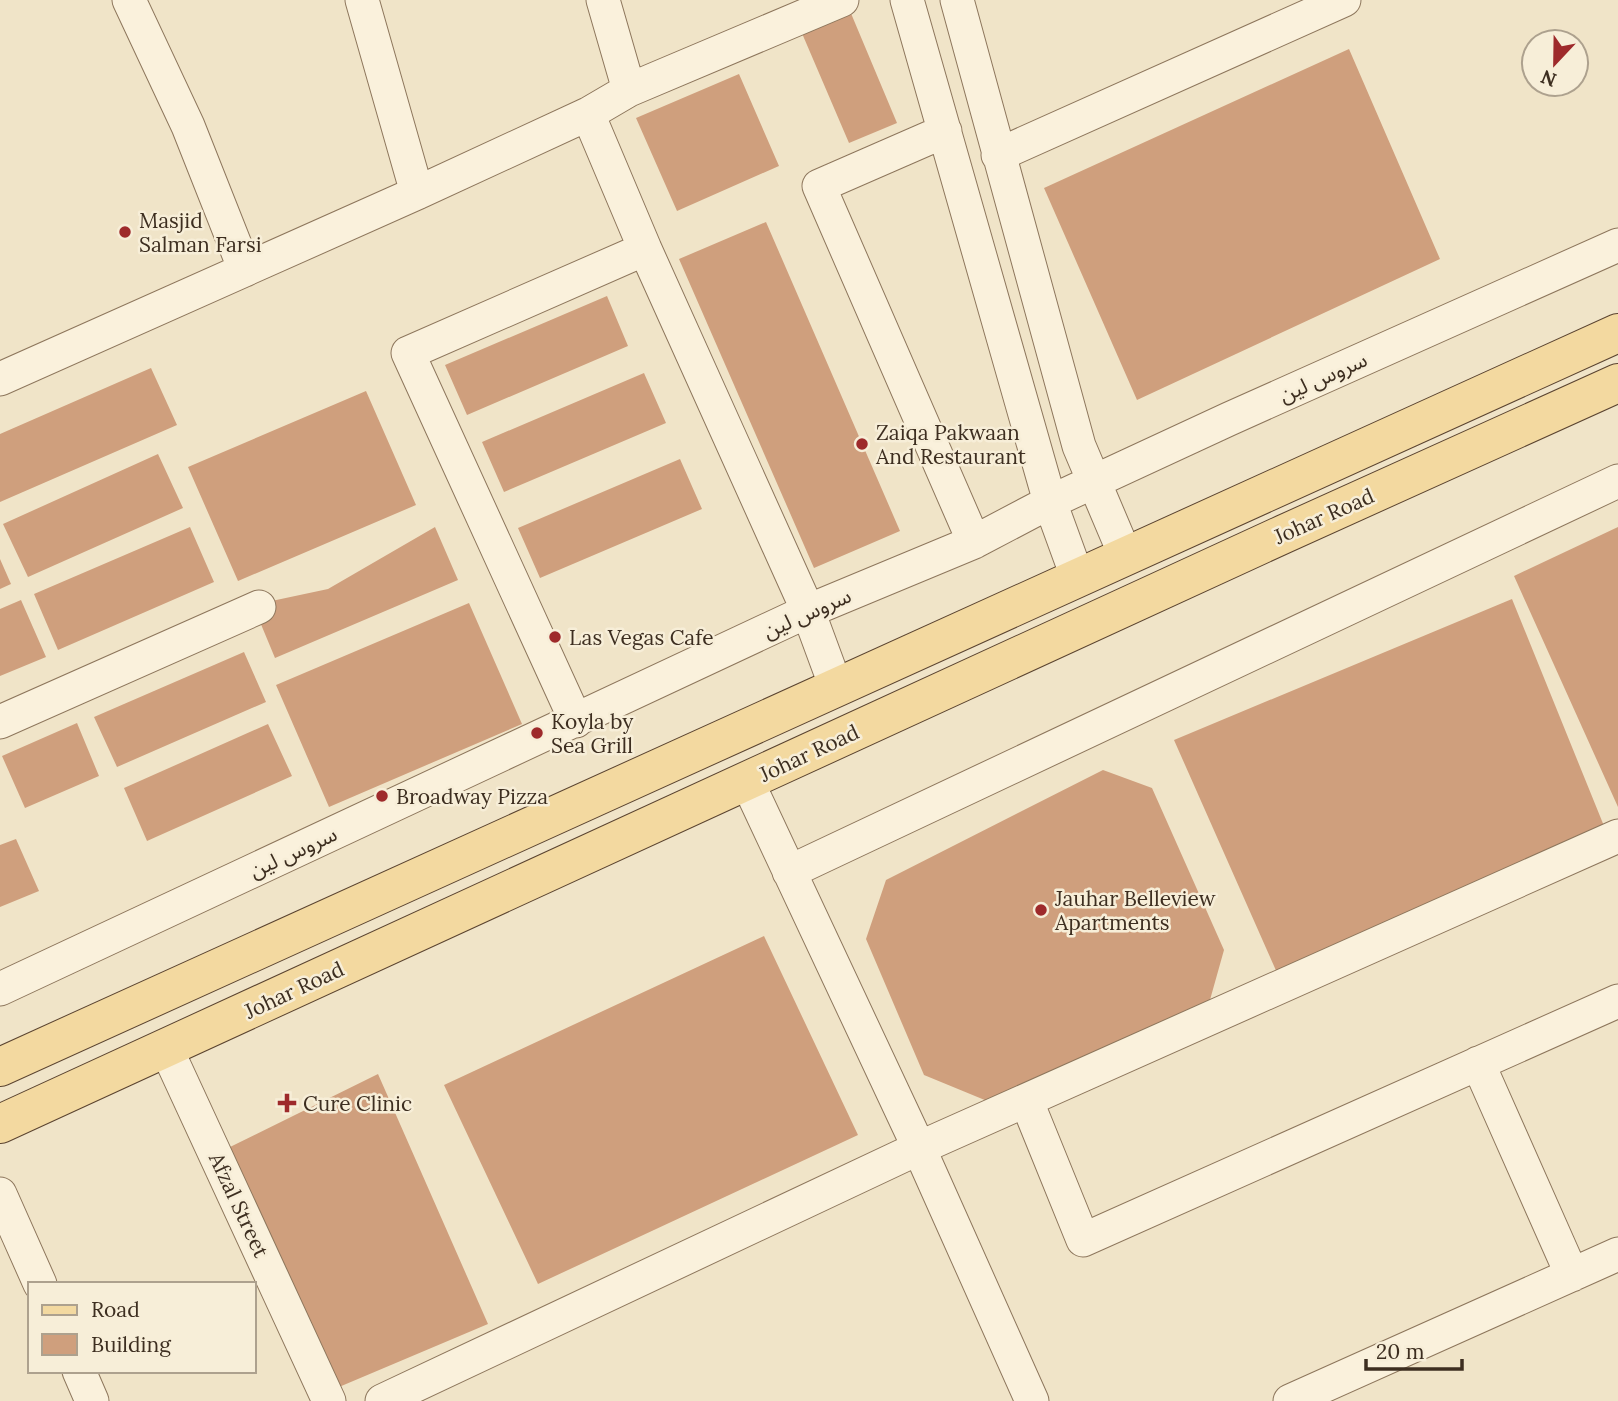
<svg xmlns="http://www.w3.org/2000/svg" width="1618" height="1401" font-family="Lora,'Noto Sans Arabic',serif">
  <rect width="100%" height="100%" fill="#f0e4c8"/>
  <!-- building -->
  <path fill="#cf9f7d" d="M 850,11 L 897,123 L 849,143 L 801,31 Z
    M 1349,49 L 1440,259 L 1137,400 L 1044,188 Z
    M 739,74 L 779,166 L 677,211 L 636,118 Z
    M 766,222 L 900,531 L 814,568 L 679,259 Z
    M 607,296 L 628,346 L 467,415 L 445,365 Z
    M 151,368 L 177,425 L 0,502 L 0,434 Z
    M 644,373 L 666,423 L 504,492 L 482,442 Z
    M 366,391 L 416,505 L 238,581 L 188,467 Z
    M 158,454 L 183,508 L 28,577 L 3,524 Z
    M 680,459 L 702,509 L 540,578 L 518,528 Z
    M 190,527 L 214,582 L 58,650 L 34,594 Z
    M 435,527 L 458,580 L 275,658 L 253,605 L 328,589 Z
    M 1618,527 L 1618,807 L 1514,576 Z
    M 0,559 L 11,584 L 0,589 Z
    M 1512,599 L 1604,826 L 1278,975 L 1174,740 Z
    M 21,600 L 46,657 L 0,676 L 0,609 Z
    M 469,603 L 522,724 L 329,807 L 276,685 Z
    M 244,652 L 266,702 L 117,767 L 94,717 Z
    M 77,723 L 99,776 L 25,808 L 2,756 Z
    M 268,724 L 292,776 L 147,841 L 124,788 Z
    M 1103,770 L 1152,788 L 1224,950 L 1208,1007 L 992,1103 L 924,1075 L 866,939 L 886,880 Z
    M 16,839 L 39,891 L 0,907 L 0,845 Z
    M 764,936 L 858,1135 L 538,1284 L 444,1085 Z
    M 378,1074 L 488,1324 L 339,1387 L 230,1147 Z"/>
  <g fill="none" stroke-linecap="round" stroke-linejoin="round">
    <defs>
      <path id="minor" d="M 129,0 L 188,126 L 245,270
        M 362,0 L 417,193
        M 603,0 L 629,90
        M 907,0 L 1050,502 L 1078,579
        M 957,0 L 1079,446 L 1126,557
        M 588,114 L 645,249 L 808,611 L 836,687
        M 945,131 L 819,186 L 974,542
        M 998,155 L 1344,0
        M 0,379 L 417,193 L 588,114 L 629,90 L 842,0
        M 576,721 L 408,353 L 645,249
        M 0,722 L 259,607
        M 747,781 L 919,1148 L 1032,1401
        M 789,872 L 1618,481
        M 0,989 L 808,611 L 974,542 L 1050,502 L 1229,419 L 1618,245
        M 166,1048 L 329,1401
        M 1478,1063 L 1572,1275
        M 1027,1102 L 1083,1240 L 1618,1001
        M 0,1194 L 40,1284
        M 79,1371 L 92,1401
        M 382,1401 L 919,1148 L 1618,836
        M 1290,1401 L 1618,1254"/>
      <path id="major" d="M 0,1067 L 1618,333
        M 0,1124 L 1284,534 L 1618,383"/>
    </defs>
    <!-- minor casing -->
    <use href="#minor" stroke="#8d765c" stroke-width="35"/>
    <!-- major casing -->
    <use href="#major" stroke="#5b4430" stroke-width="40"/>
    <!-- minor -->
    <use href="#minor" stroke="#faf1dc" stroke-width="33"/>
    <!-- major -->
    <use href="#major" stroke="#f3d9a0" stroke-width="38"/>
  </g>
  <!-- markers -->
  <g fill="#9e2a2b" stroke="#f7eed8" stroke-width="2.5">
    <circle cx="125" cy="232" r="7"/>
    <circle cx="862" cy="444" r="7"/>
    <circle cx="555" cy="637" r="7"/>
    <circle cx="537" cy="733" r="7"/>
    <circle cx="382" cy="796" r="7"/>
    <circle cx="1041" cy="910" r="7"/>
    <path d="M283.5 1092.5h7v7h7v7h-7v7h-7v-7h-7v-7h7z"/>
  </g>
  <g text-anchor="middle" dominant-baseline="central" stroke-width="5" stroke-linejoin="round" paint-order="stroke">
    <!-- poi labels -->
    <g font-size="21" fill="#3d2e20" stroke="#f7eed8" text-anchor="start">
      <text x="139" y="220">Masjid<tspan x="139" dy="24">Salman Farsi</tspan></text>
      <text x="876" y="432">Zaiqa Pakwaan<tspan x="876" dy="24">And Restaurant</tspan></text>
      <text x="569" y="637">Las Vegas Cafe</text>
      <text x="551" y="721">Koyla by<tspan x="551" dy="24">Sea Grill</tspan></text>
      <text x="396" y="796">Broadway Pizza</text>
      <text x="1055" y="898">Jauhar Belleview<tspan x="1055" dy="24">Apartments</tspan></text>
      <text x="303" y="1103">Cure Clinic</text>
    </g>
    <!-- street labels -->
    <g font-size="21" fill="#3d2e20" stroke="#f7eed8">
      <text transform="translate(1323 377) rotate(-24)">سروس لین</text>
      <text transform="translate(1324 516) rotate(-24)">Johar Road</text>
      <text transform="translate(807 613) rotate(-24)">سروس لین</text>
      <text transform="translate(809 753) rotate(-25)">Johar Road</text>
      <text transform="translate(293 852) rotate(-25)">سروس لین</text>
      <text transform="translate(294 990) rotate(-25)">Johar Road</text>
      <text transform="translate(239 1205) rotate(65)">Afzal Street</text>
    </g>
  </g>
  <!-- legend -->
  <rect x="28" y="1282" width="228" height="91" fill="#f7eed8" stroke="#ada18e" stroke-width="2"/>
  <rect x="42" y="1305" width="35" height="10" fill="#f3d9a0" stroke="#ada18e" stroke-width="2"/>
  <text x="91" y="1317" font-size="21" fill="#3d2e20">Road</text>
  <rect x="42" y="1334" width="35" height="21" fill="#cf9f7d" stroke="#ada18e" stroke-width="2"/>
  <text x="91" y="1352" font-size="21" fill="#3d2e20">Building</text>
  <!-- north arrow -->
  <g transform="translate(1555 63) rotate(202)"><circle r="33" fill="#f7eed8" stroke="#ada18e" stroke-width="2"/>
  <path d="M0-5L12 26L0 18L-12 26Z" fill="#9e2a2b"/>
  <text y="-10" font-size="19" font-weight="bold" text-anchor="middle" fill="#3d2e20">N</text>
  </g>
  <!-- scale -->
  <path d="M1366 1359v10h96v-10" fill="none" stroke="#3d2e20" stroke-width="3.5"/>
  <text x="1376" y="1359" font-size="21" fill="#3d2e20" stroke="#f7eed8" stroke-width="5" paint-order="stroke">20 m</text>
</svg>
